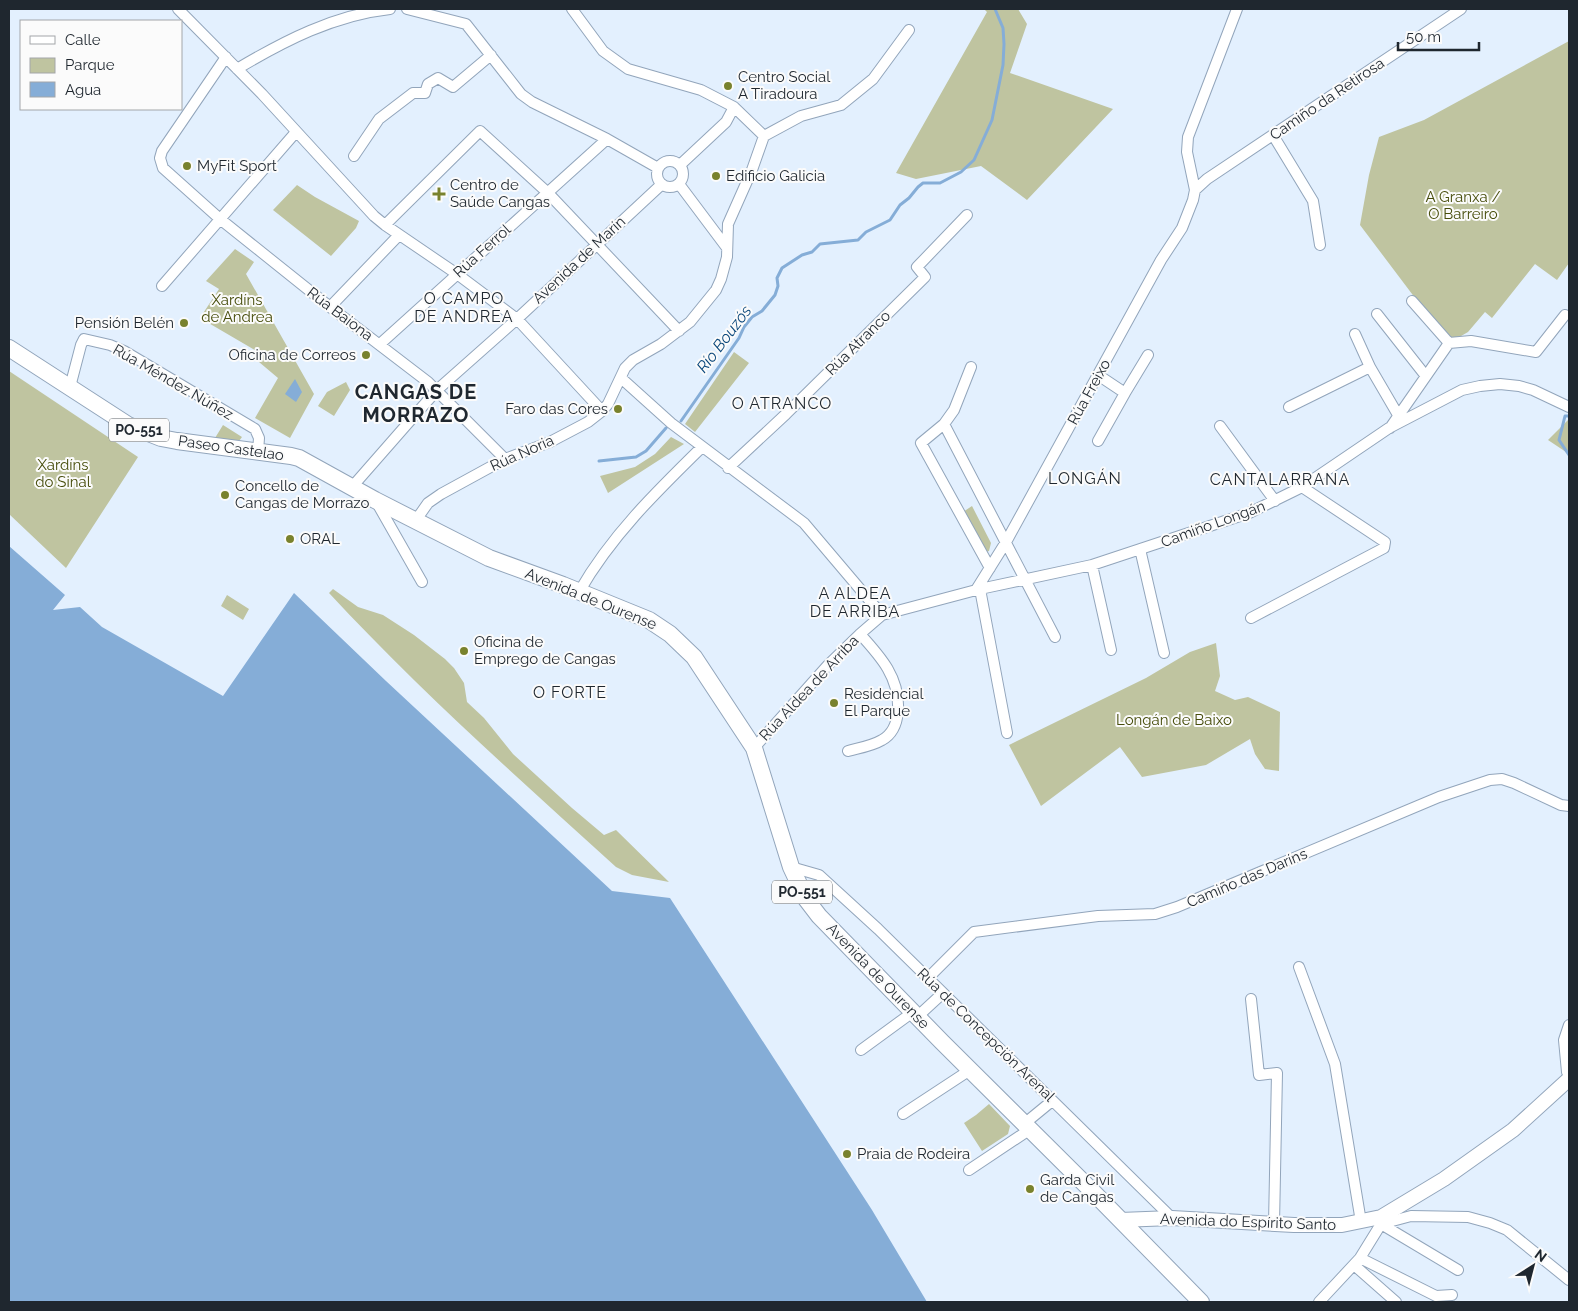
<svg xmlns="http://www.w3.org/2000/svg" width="1578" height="1311" font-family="Raleway,sans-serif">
  <rect width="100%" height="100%" fill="#e3f0fe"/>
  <!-- green -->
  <path fill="#bfc4a0" d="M 984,9 L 1018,9 L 1027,24 L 1010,73 L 1113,109 L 1027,200 L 981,166 L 916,179 L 896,173 L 987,12 Z
    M 1569,41 L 1569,263 L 1557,280 L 1535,264 L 1492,318 L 1485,312 L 1468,332 L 1449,343 L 1360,225 L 1369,175 L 1379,137 L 1424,120 Z
    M 297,185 L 315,197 L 359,221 L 356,228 L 331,256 L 273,210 Z
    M 235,249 L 254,262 L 246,274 L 314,394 L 290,438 L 255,418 L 278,378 L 259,362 L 260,353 L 200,318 L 219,289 L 206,281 Z
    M 734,352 L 749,363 L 695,432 L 685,424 Z
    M 9,371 L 138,457 L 66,568 L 9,514 Z
    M 346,382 L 350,390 L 334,416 L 318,406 L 327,392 Z
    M 1569,419 L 1569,454 L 1548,440 Z
    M 223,425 L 242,437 L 239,441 L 215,438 Z
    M 671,437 L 684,444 L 608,493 L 600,476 L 635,467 L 655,454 Z
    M 972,506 L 991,543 L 989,551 L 986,552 L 963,512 Z
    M 333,589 L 358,607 L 383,615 L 414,635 L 445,659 L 454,668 L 464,683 L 467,702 L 484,718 L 513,754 L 572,808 L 604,835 L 616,830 L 669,882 L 632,875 L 616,867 C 518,778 419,690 329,593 Z
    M 227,595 L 249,609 L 243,620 L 221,606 Z
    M 1216,643 L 1220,676 L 1215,691 L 1235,700 L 1248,697 L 1280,712 L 1279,771 L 1265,769 L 1255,754 L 1250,739 L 1206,765 L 1142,777 L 1120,747 L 1041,806 L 1009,745 L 1146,678 L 1190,652 Z
    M 989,1104 L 1010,1126 L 1008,1134 L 982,1151 L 964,1123 L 976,1115 Z"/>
  <!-- water -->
  <path fill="#85add7" d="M 295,379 L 302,392 L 296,402 L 285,394 Z
    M 9,546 L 65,595 L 53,610 L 80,607 L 102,627 L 223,696 L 294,593 L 386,681 L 612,891 L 670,898 L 872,1210 L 927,1302 L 9,1302 Z"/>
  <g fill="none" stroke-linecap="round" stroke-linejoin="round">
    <!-- stream -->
    <path stroke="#85add7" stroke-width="3" d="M 1569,416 L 1565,416 L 1559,440 L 1569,455
      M 681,421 L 739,338 L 744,327 L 752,317 L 762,311 L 775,295 L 778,286 L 777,278 L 782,268 L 802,255 L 812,252 L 820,244 L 858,240 L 866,232 L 890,220 L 900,205 L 909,198 L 918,187 L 923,183 L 940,183 L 961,172 L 974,160 L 992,120 L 1003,65 L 1004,44 L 1003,28 L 995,9
      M 599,461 L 636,457 L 646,451 L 666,428"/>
    <defs>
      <path id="minor" d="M 178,9 L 262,94 L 374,216 L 385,225 L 457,274 L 517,319 L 602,411
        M 407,9 L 466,24 L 521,94 L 532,102 L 607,139 L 658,168
        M 572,9 L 603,51 L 628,69 L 701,90 L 734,107 L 764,136
        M 226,57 L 162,151 L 160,158 L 163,168 L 220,219 L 330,307 L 428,382 L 505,459
        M 237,69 C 284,41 334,15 390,9
        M 1273,135 L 1313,201 L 1320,245
        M 764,136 L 801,116 L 841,105 L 873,79 L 909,30
        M 354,156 L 379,119 L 413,93 L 425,93 L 428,84 L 438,78 L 453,87 L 491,55
        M657 174a13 13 0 1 1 26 0a13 13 0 1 1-26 0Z
        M 680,165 L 726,122 L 734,107
        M 679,184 L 727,248
        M 1195,190 L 1207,179 L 1461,9
        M 385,225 L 480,131 L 548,193 L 679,331
        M 162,286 L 296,132
        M 1412,301 L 1449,343
        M 330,307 L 399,235
        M 1377,314 L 1425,375
        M 1355,334 L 1370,367
        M 380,344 L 607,139
        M 971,367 L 954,410 L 944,424 L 921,443 L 990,568
        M 1098,375 L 1125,393 L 1098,441
        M 621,378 L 671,423 L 804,523 L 882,615
        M 70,387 L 81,345 L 84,339 L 110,345 L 124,351 L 255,429 L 259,438 L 258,452
        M 1125,393 L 1148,355
        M 1289,407 L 1370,367 L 1398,415
        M 944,424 L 1055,637
        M 1220,426 L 1275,501
        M 1390,428 L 1449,343 L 1471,341 L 1536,352 L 1565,315
        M 728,468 L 786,414 L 925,277 L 917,267 L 967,215
        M 352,487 L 437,390 L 517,319 L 662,184
        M 377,503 L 422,582
        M 416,520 L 428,503 L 441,494 L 505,459 L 550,442 L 588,422 L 602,411 L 608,404 L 625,368 L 633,360 L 661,344 L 690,322 L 716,290 L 721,279 L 727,257 L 728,224 L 752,170 L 764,136
        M 1140,549 L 1164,653
        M 1092,565 L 1111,650
        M 980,589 L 1007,733
        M 976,590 L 1006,542 L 1161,260 L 1182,228 L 1193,200 L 1195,190 L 1187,152 L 1188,137 L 1237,9
        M 579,592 C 611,536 656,492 702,447
        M 1251,618 L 1384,548 L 1385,542 L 1302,487
        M 754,748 L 828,665 L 860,634 L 882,615 L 980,589 L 1092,565 L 1249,513 L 1302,487 L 1389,428 L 1462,390 L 1480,386 L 1500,384 L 1519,386 L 1533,390 L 1569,407
        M 848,751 C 859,748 872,746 882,740 C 893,734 897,723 898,711 C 900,678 881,657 860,634
        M 791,867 L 819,875 L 878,929 L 1172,1218
        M 1299,967 L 1335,1064 L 1361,1222
        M 928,978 L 974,932 L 1098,916 L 1155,914 L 1177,907 L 1439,797 L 1490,780 L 1502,779 L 1514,783 L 1561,805 L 1569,806
        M 1251,999 L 1259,1075 L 1277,1073 L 1274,1224
        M 917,1017 L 943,993
        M 1569,1025 L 1564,1040 L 1567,1072 L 1569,1075
        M 861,1050 L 913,1012
        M 903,1114 L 970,1070
        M 1024,1124 L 1052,1101
        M 969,1170 L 1029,1130
        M 1381,1224 L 1411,1216 L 1468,1217 L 1490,1223 L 1507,1230 L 1569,1280
        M 1381,1224 L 1458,1270
        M 1360,1258 L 1436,1296 L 1452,1295
        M 1354,1265 L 1396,1302
        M 1319,1302 L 1360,1258 L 1381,1224 L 1381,1218"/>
      <path id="tertiary" d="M 1120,1220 L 1172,1218 L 1294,1225 L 1342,1225 L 1381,1217 L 1444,1179 L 1513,1130 L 1569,1079"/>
      <path id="primary" d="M 9,348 L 128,425 L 161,438 L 177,441 L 291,456 L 299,458 L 375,500 L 489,558 L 563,585 L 649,620 L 670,634 L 694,657 L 754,748 L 791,867 L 806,899 L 819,916 L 942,1042 L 1095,1194 L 1201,1302"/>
    </defs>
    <!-- minor casing -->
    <use href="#minor" stroke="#92a5bb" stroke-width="12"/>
    <!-- tertiary casing -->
    <use href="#tertiary" stroke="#92a5bb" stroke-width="16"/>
    <!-- primary casing -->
    <use href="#primary" stroke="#92a5bb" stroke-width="18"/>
    <!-- minor -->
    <use href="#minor" stroke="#fff" stroke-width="10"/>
    <!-- tertiary -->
    <use href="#tertiary" stroke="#fff" stroke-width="14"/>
    <!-- primary -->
    <use href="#primary" stroke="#fff" stroke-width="16"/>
  </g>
  <!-- markers -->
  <g fill="#79822d" stroke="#fbfbfb" stroke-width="2">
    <circle cx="728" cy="86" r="5"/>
    <circle cx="187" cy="166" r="5"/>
    <circle cx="716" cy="176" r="5"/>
    <path d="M436.5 186.5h5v5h5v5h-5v5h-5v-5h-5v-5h5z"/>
    <circle cx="184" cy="323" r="5"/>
    <circle cx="366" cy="355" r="5"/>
    <circle cx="618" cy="409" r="5"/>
    <circle cx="225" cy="495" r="5"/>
    <circle cx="290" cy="539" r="5"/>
    <circle cx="464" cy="651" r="5"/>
    <circle cx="834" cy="703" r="5"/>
    <circle cx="847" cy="1154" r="5"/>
    <circle cx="1030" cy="1189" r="5"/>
  </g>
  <g text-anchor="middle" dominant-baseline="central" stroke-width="4" stroke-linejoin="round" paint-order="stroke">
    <!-- shield labels -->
    <g fill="#fbfbfb" stroke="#61676c" stroke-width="1">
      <rect x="109" y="418.5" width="60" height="23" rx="4"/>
      <rect x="772" y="880.5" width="60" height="23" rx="4"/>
    </g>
    <g font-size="14" font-weight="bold" fill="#1f272f">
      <text x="139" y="430">PO-551</text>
      <text x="802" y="892">PO-551</text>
    </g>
    <!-- poi labels -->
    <g font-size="15" fill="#1f272f" stroke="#fbfbfb" text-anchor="start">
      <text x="738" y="77">Centro Social<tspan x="738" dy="17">A Tiradoura</tspan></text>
      <text x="197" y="166">MyFit Sport</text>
      <text x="726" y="176">Edificio Galicia</text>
      <text x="450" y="185">Centro de<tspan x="450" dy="17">Saúde Cangas</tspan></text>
      <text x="174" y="323" text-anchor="end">Pensión Belén</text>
      <text x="356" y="355" text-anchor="end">Oficina de Correos</text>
      <text x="608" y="409" text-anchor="end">Faro das Cores</text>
      <text x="235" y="486">Concello de<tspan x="235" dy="17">Cangas de Morrazo</tspan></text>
      <text x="300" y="539">ORAL</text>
      <text x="474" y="642">Oficina de<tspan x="474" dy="17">Emprego de Cangas</tspan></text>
      <text x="844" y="694">Residencial<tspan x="844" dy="17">El Parque</tspan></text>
      <text x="857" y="1154">Praia de Rodeira</text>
      <text x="1040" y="1180">Garda Civil<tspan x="1040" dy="17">de Cangas</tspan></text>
    </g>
    <!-- street labels -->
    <g font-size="15" fill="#1f272f" stroke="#fbfbfb">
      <text transform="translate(1327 99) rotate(-34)">Camiño da Retirosa</text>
      <text transform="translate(482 251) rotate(-42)">Rúa Ferrol</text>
      <text transform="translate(579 260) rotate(-43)">Avenida de Marín</text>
      <text transform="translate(340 314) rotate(37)">Rúa Baiona</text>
      <text transform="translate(858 343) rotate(-45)">Rúa Atranco</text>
      <text transform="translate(173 382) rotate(30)">Rúa Méndez Núñez</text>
      <text transform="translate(1089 392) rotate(-61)">Rúa Freixo</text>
      <text transform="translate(231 448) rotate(8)">Paseo Castelao</text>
      <text transform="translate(522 453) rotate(-24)">Rúa Noria</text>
      <text transform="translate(1213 524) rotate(-20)">Camiño Longán</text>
      <text transform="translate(591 599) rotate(22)">Avenida de Ourense</text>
      <text transform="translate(809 688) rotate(-47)">Rúa Aldea de Arriba</text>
      <text transform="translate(1247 878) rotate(-23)">Camiño das Daríns</text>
      <text transform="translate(878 976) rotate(46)">Avenida de Ourense</text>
      <text transform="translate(986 1035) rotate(44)">Rúa de Concepción Arenal</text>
      <text transform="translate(1248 1222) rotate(2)">Avenida do Espírito Santo</text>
    </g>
    <!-- park labels -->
    <g font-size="15" fill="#474d0b" stroke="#fbfbfb">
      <text x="1463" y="197">A Granxa /<tspan x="1463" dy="17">O Barreiro</tspan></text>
      <text x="237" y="300">Xardíns<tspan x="237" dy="17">de Andrea</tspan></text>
      <text x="63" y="465">Xardíns<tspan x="63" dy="17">do Sinal</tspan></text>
      <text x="1174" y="720">Longán de Baixo</text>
    </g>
    <!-- neighbourhood labels -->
    <g font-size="16" letter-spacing="1" fill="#1f272f" stroke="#fbfbfb">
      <text x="464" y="298">O CAMPO<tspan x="464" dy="18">DE ANDREA</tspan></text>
      <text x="782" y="403">O ATRANCO</text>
      <text x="1085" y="478">LONGÁN</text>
      <text x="1280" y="479">CANTALARRANA</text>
      <text x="855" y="593">A ALDEA<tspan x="855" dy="18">DE ARRIBA</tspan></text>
      <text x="570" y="692">O FORTE</text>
    </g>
    <!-- water labels -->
    <g font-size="16" font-style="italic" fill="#0a477b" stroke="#fbfbfb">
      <text transform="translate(724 339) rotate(-53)">Río Bouzós</text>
    </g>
    <!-- district labels -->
    <g font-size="20" font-weight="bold" letter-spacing="1" fill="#1f272f" stroke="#fbfbfb">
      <text x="416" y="392">CANGAS DE<tspan x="416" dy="23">MORRAZO</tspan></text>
    </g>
  </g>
  <!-- border -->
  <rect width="1578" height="1311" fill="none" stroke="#1f272f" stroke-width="20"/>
  <!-- legend -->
  <rect x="20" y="20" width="162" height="90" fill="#fbfbfb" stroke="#a3a6a9"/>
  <rect x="30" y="36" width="25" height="8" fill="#ffffff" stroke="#a3a6a9"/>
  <text x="65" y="45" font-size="15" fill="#1f272f">Calle</text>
  <rect x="30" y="58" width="25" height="15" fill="#bfc4a0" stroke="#a3a6a9"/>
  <text x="65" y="70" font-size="15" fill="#1f272f">Parque</text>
  <rect x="30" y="82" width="25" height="15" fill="#85add7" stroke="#a3a6a9"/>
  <text x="65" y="95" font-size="15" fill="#1f272f">Agua</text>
  <!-- north arrow -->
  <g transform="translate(1533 1266) rotate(36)" stroke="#fbfbfb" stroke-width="4" paint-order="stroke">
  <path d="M0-4L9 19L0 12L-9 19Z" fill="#1f272f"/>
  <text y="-8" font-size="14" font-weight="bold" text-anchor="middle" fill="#1f272f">N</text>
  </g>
  <!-- scale -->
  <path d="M1398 42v8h81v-8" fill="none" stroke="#1f272f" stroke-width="2.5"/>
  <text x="1406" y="42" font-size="15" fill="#1f272f" stroke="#fbfbfb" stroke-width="4" paint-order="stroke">50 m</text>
</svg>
